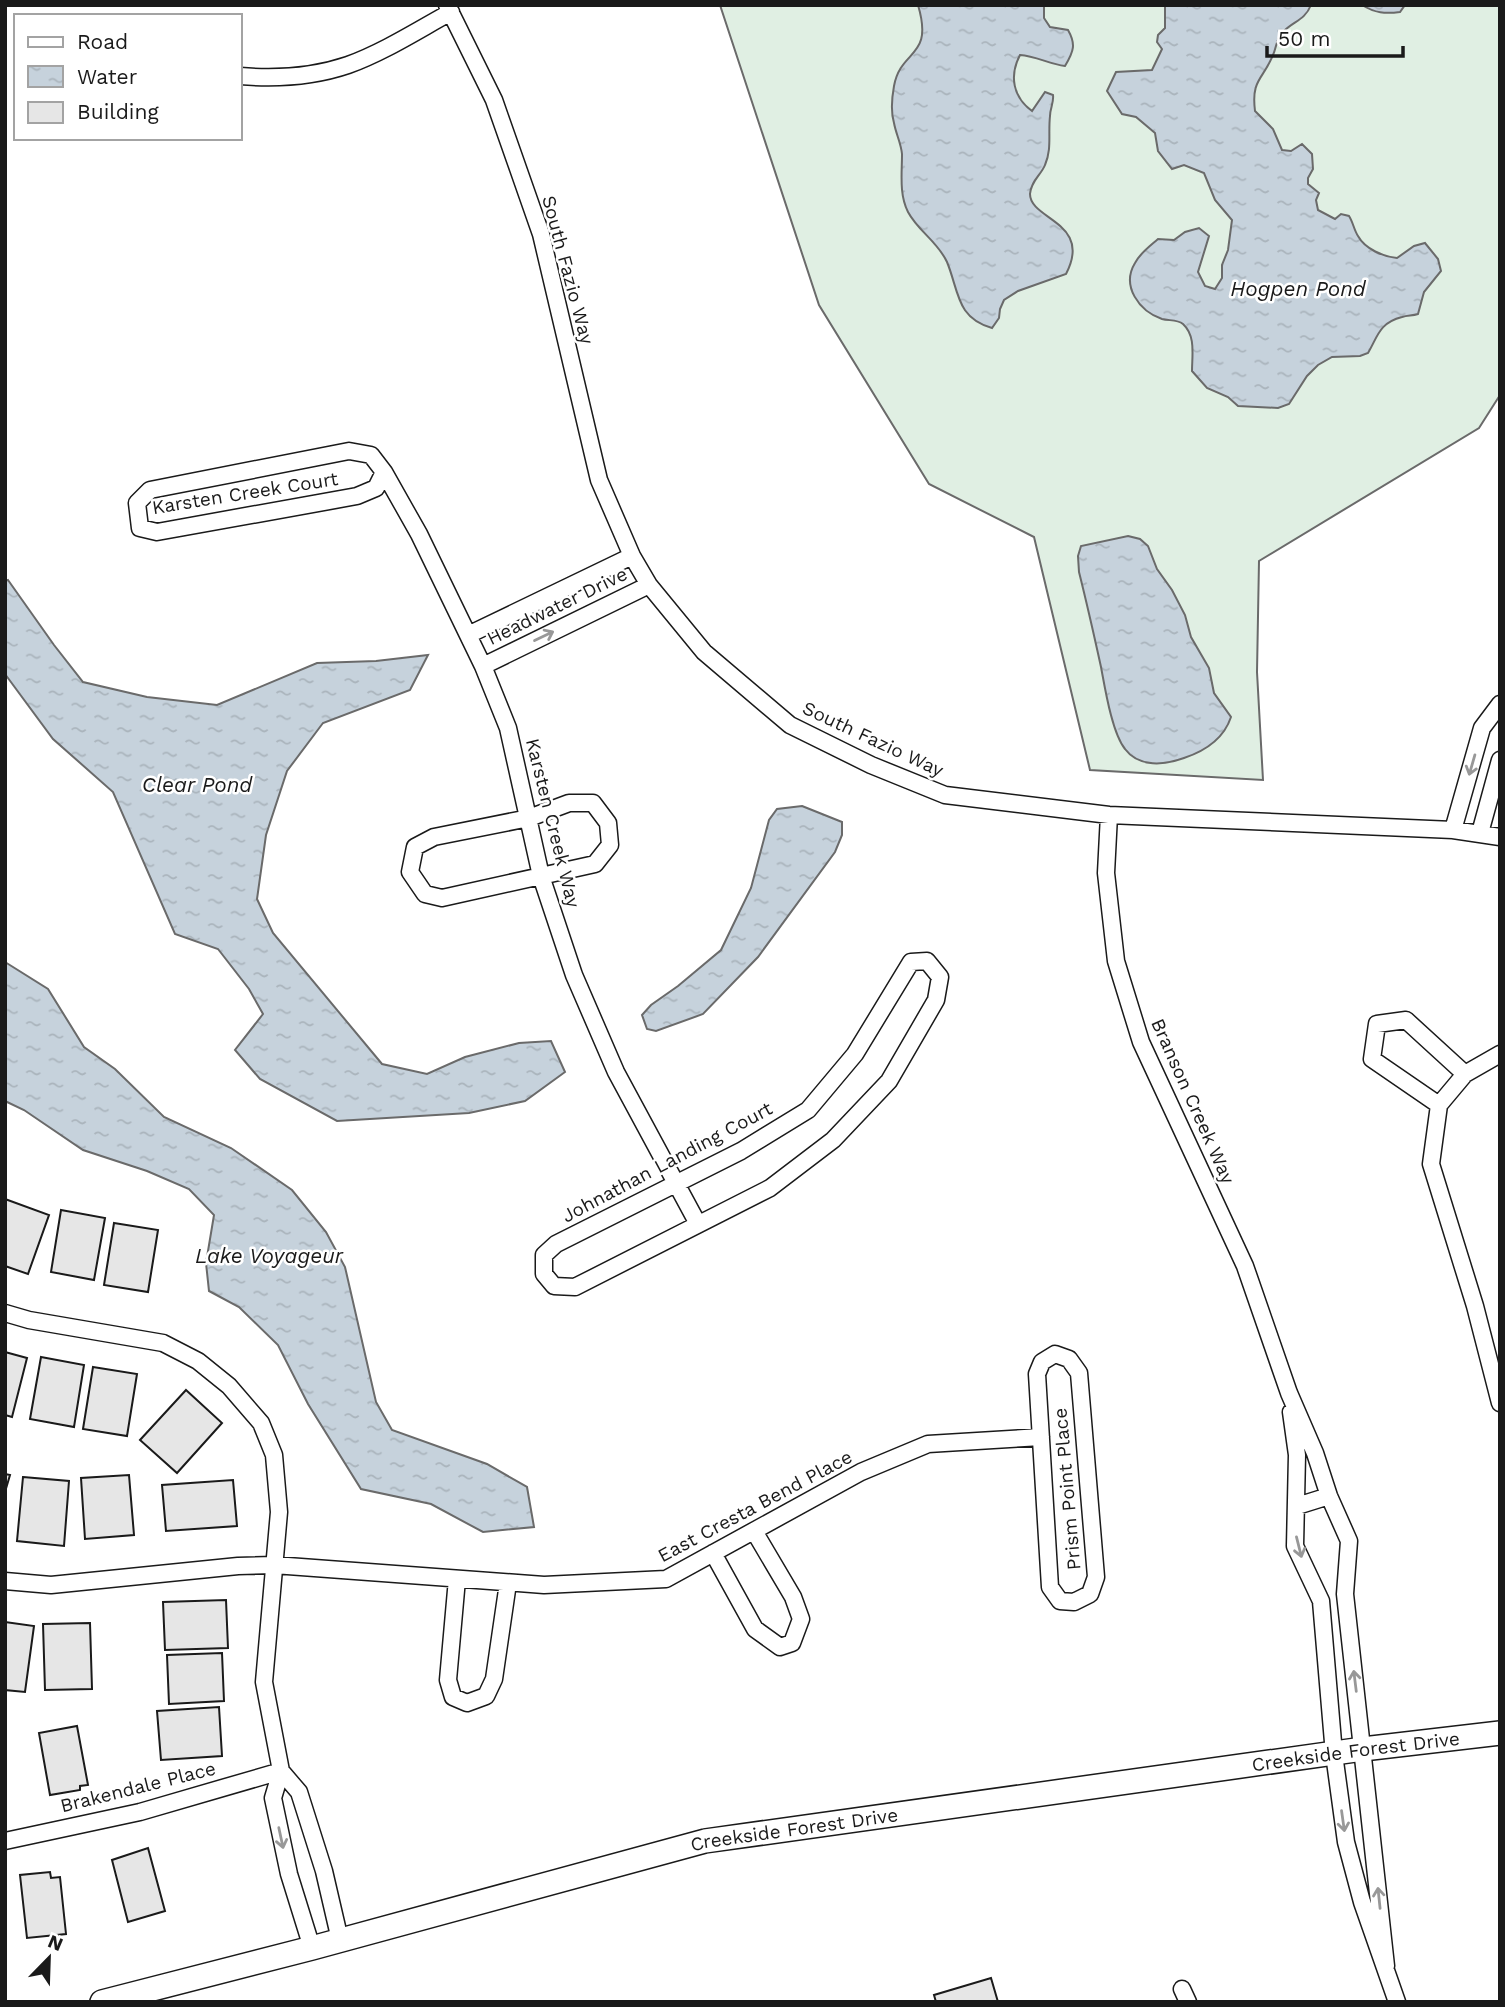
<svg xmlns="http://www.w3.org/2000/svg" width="1505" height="2007" font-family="'Work Sans',sans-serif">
  <defs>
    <pattern id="water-ripples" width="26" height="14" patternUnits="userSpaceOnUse" patternTransform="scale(1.75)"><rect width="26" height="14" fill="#c6d2dc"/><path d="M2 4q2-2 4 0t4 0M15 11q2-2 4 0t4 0" fill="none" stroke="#aab4bc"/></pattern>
  </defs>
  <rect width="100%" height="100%" fill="#fff"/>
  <!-- grass -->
  <path fill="#e0efe3" stroke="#6a6a6a" stroke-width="2" d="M 720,5 L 1500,5 L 1500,395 L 1479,428 L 1259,561 L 1257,672 L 1263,780 L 1090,770 L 1034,537 L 929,484 L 819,305 Z"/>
  <!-- water -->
  <path fill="url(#water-ripples)" stroke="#6a6a6a" stroke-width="2" d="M 918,5 L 1044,5 L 1044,18 L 1050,27 L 1068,30 C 1076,44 1074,51 1065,66 C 1049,64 1036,56 1020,55 C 1009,76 1013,97 1032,111 L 1045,92 L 1053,95 C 1054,103 1050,108 1050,116 C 1048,134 1052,149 1045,165 C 1041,175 1031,181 1030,194 C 1030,220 1093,222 1066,274 L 1018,291 L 1004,300 L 1000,309 L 999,318 L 992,328 C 956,318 959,291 947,262 C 938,242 918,231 908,212 C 899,194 902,174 902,154 C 901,143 896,134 894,123 C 891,113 892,97 894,86 C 901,48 934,59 918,5 Z
    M 1165,5 L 1311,5 C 1305,20 1294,21 1284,31 C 1276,38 1277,46 1273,55 C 1263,80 1251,79 1255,111 L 1273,129 L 1282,150 L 1291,151 L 1302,144 L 1312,154 L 1313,169 L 1308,178 L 1308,184 L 1319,193 L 1316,200 L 1318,210 L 1335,219 L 1341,214 L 1349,216 C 1353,222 1354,230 1358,236 C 1365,249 1384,257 1397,258 L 1414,246 L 1425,243 L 1438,259 L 1441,271 L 1424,292 L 1418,314 C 1412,316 1408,315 1402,317 C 1379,323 1378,336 1368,353 L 1360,356 L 1332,357 L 1318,365 L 1307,376 L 1289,404 L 1278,408 L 1238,406 L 1228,397 L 1207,388 L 1192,371 C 1192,355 1196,336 1183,324 C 1177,319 1169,321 1162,319 C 1139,311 1121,286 1135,263 C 1140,253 1150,246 1158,239 L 1174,240 L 1185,232 L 1199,228 L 1209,236 L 1198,272 L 1205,286 L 1215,289 L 1222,278 L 1222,265 L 1228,250 L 1232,220 L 1215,200 L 1204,173 L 1184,165 L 1172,169 L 1158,151 L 1155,133 L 1136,117 L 1122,114 L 1107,91 L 1116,72 L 1152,70 L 1162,49 L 1157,42 L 1158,35 L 1165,28 Z
    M 1362,5 L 1405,5 L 1400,12 C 1385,14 1375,13 1362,5 Z
    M 1128,536 L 1140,539 L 1148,546 L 1157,569 L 1172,590 L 1185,615 L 1191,637 L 1209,668 L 1214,693 L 1231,717 C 1224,738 1205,751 1184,758 C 1165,765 1139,768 1125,749 C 1112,733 1105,688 1101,667 C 1094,635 1087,604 1079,572 L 1078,556 L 1081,546 Z
    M 8,580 L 54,645 L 83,682 L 147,697 L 217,705 L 317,663 L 376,661 L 428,655 L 410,690 L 323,723 L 287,771 L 266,835 L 257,899 L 273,933 L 382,1064 L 427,1074 L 465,1057 L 519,1043 L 551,1041 L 565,1072 L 525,1101 L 469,1113 L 337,1121 L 260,1079 L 235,1050 L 263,1014 L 249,989 L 218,949 L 175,934 L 113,792 L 53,739 L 5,674 L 5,581 Z
    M 802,806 L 842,822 L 842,835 L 835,852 L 758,957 L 703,1014 L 656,1031 L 647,1029 L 642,1015 L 651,1005 L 678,986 L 721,950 L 751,888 L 769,820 L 777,809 Z
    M 5,962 L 48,989 L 84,1047 L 115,1069 L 164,1117 L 231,1148 L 292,1190 L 326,1232 L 345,1267 L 376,1402 L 392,1430 L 487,1464 L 527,1487 L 534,1527 L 483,1532 L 431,1504 L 361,1489 L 308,1404 L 278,1345 L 239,1307 L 209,1291 L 206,1263 L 214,1215 L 189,1189 L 147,1171 L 83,1150 L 24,1110 L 5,1101 Z"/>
  <!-- building -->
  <path fill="#e6e6e6" stroke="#1a1a1a" stroke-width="2" d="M 5,1199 L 49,1215 L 28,1274 L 5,1266 Z
    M 61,1210 L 105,1218 L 94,1280 L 51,1272 Z
    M 114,1223 L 158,1230 L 148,1292 L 104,1285 Z
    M 5,1352 L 27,1358 L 12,1417 L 5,1415 Z
    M 41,1357 L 84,1365 L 74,1427 L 30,1419 Z
    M 93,1367 L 137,1374 L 127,1436 L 83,1429 Z
    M 186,1390 L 222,1423 L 177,1473 L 140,1440 Z
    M 5,1474 L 10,1475 L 5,1492 Z
    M 129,1475 L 134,1535 L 85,1539 L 81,1478 Z
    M 23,1477 L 69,1481 L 64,1546 L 17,1541 Z
    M 233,1480 L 237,1526 L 166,1531 L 162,1485 Z
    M 226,1600 L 228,1648 L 165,1650 L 163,1602 Z
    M 5,1622 L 34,1626 L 25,1692 L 5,1690 Z
    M 90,1623 L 92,1689 L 45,1690 L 43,1624 Z
    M 222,1653 L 224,1701 L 169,1704 L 167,1655 Z
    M 219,1707 L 222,1756 L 161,1760 L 157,1711 Z
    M 77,1726 L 88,1785 L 80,1786 L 80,1790 L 50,1795 L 39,1733 Z
    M 148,1848 L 165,1911 L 128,1922 L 112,1860 Z
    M 50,1872 L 51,1878 L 60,1877 L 66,1934 L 27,1938 L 20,1875 Z
    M 991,1978 L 998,2002 L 936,2002 L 934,1995 Z"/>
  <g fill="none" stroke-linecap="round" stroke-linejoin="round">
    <defs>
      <path id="street" d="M 447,5 L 494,100 L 541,234 L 599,480 L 632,556 L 649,585 L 704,652 L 790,725 L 871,765 L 945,795 L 1109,815 L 1453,830 L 1500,837
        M 240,76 C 276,79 313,77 348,65 C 384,52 418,30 451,12
        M 384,472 L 376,488 L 357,496 L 157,532 L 140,528 L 137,503 L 150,490 L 349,451 L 371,455 L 384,472 L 419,534 L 483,666 L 508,728 L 541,876 L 574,975 L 616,1072 L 698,1224
        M 468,635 L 632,556
        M 483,666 L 649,585
        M 569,803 L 593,803 L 608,823 L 610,845 L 595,864 L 442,898 L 425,894 L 410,872 L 415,847 L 434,837 L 529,818 Z
        M 1109,815 L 1106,873 L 1116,961 L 1141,1042 L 1245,1266 L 1289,1393 L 1315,1453 L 1329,1496 L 1349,1541 L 1345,1594 L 1386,1966
        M 1453,830 L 1482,728 L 1500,704
        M 1480,833 L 1500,760
        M 927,961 L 940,977 L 936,1000 L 889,1081 L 833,1140 L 770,1188 L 575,1287 L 554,1286 L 544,1274 L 544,1255 L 556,1244 L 741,1151 L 808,1110 L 855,1054 L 911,962 Z
        M 1500,1054 L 1465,1074 L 1439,1105 L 1431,1164 L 1475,1306 L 1500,1403
        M 1439,1105 L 1372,1059 L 1377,1024 L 1406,1020 L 1465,1074
        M 5,1313 L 29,1320 L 163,1343 L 198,1361 L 229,1386 L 261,1423 L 274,1455 L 279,1512 L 264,1682 L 281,1771 L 273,1798 L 289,1874 L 312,1948
        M 1055,1354 L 1069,1359 L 1079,1373 L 1096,1577 L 1090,1594 L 1074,1602 L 1060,1601 L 1050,1587 L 1037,1374 L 1042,1362 Z
        M 1291,1412 L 1297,1455 L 1295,1546 L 1321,1601 L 1334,1754 L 1346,1842 L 1362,1902 L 1397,2002
        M 1297,1506 L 1329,1496
        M 713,1553 L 755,1629 L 780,1647 L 792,1643 L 801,1619 L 793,1597 L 754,1531
        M 457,1579 L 448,1680 L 453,1697 L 467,1703 L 486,1696 L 494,1679 L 508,1583
        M 5,1581 L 51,1585 L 238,1566 L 274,1565 L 544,1585 L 666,1579 L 861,1472 L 928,1444 L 1041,1437
        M 281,1771 L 299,1792 L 324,1871 L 340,1940
        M 5,1841 L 140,1812 L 281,1771
        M 1182,1989 L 1188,2002"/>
      <g id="secondary">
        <path id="s1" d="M 102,2002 L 312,1948 L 705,1841 L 1363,1749 L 1500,1733"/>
      </g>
    </defs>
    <!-- street casing -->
    <use href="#street" stroke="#1a1a1a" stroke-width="19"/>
    <!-- secondary casing -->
    <use href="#secondary" stroke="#1a1a1a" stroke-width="26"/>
    <!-- street -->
    <use href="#street" stroke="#fff" stroke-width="16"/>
    <!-- secondary -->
    <use href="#secondary" stroke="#fff" stroke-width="23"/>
  </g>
  <!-- one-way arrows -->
  <defs><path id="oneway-shaft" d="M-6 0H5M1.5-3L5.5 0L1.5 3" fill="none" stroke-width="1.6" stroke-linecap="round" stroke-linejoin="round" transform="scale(1.75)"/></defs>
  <g stroke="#989898">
    <use href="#oneway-shaft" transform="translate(544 636) rotate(-26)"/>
    <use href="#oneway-shaft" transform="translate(1472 765) rotate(106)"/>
    <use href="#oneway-shaft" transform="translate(1299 1547) rotate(76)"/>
    <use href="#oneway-shaft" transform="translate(1355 1681) rotate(-97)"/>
    <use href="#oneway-shaft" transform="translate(1343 1821) rotate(82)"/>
    <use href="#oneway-shaft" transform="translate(281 1838) rotate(78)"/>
    <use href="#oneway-shaft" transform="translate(1379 1898) rotate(-96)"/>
  </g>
  <g text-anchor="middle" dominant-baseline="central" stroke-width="5" stroke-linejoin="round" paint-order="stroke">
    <!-- street labels -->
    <g font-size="19" fill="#1a1a1a" stroke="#fff">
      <text transform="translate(568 270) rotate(75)">South Fazio Way</text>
      <text transform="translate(245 493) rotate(-9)">Karsten Creek Court</text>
      <text transform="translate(557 606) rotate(-26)">Headwater Drive</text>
      <text transform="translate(873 739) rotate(25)">South Fazio Way</text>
      <text transform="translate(553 823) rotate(76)">Karsten Creek Way</text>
      <text transform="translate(1193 1101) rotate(66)">Branson Creek Way</text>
      <text transform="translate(667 1162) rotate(-28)">Johnathan Landing Court</text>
      <text transform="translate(1067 1489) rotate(-95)">Prism Point Place</text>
      <text transform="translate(755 1506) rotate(-28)">East Cresta Bend Place</text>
      <text stroke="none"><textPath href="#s1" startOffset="1281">Creekside Forest Drive</textPath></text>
      <text transform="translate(138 1787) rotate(-14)">Brakendale Place</text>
      <text stroke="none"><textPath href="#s1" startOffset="714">Creekside Forest Drive</textPath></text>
    </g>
    <!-- water labels -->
    <g font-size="21" font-style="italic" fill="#1a1a1a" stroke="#fff">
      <text x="1298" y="288">Hogpen Pond</text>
      <text x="197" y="784">Clear Pond</text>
      <text x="269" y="1255">Lake Voyageur</text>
    </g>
  </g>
  <!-- border -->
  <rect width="1505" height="2007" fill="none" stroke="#1a1a1a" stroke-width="14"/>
  <!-- legend -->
  <rect x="14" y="14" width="228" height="126" fill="#ffffff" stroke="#a3a3a3" stroke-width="2"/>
  <rect x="28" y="37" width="35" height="10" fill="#ffffff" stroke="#a3a3a3" stroke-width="2"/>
  <text x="77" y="49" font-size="21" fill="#1a1a1a">Road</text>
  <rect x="28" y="66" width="35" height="21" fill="url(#water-ripples)" stroke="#a3a3a3" stroke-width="2"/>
  <text x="77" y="84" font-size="21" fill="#1a1a1a">Water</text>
  <rect x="28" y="102" width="35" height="21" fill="#e6e6e6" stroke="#a3a3a3" stroke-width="2"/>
  <text x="77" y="119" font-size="21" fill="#1a1a1a">Building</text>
  <!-- north arrow -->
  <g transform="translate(49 1958) rotate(23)" stroke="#ffffff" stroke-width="5" paint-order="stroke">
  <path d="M0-5L12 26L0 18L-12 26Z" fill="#1a1a1a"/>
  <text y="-10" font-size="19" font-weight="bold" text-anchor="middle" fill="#1a1a1a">N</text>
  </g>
  <!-- scale -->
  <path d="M1267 46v10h136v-10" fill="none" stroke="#1a1a1a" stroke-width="3.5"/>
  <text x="1278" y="46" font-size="21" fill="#1a1a1a" stroke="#ffffff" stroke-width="5" paint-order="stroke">50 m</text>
</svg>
